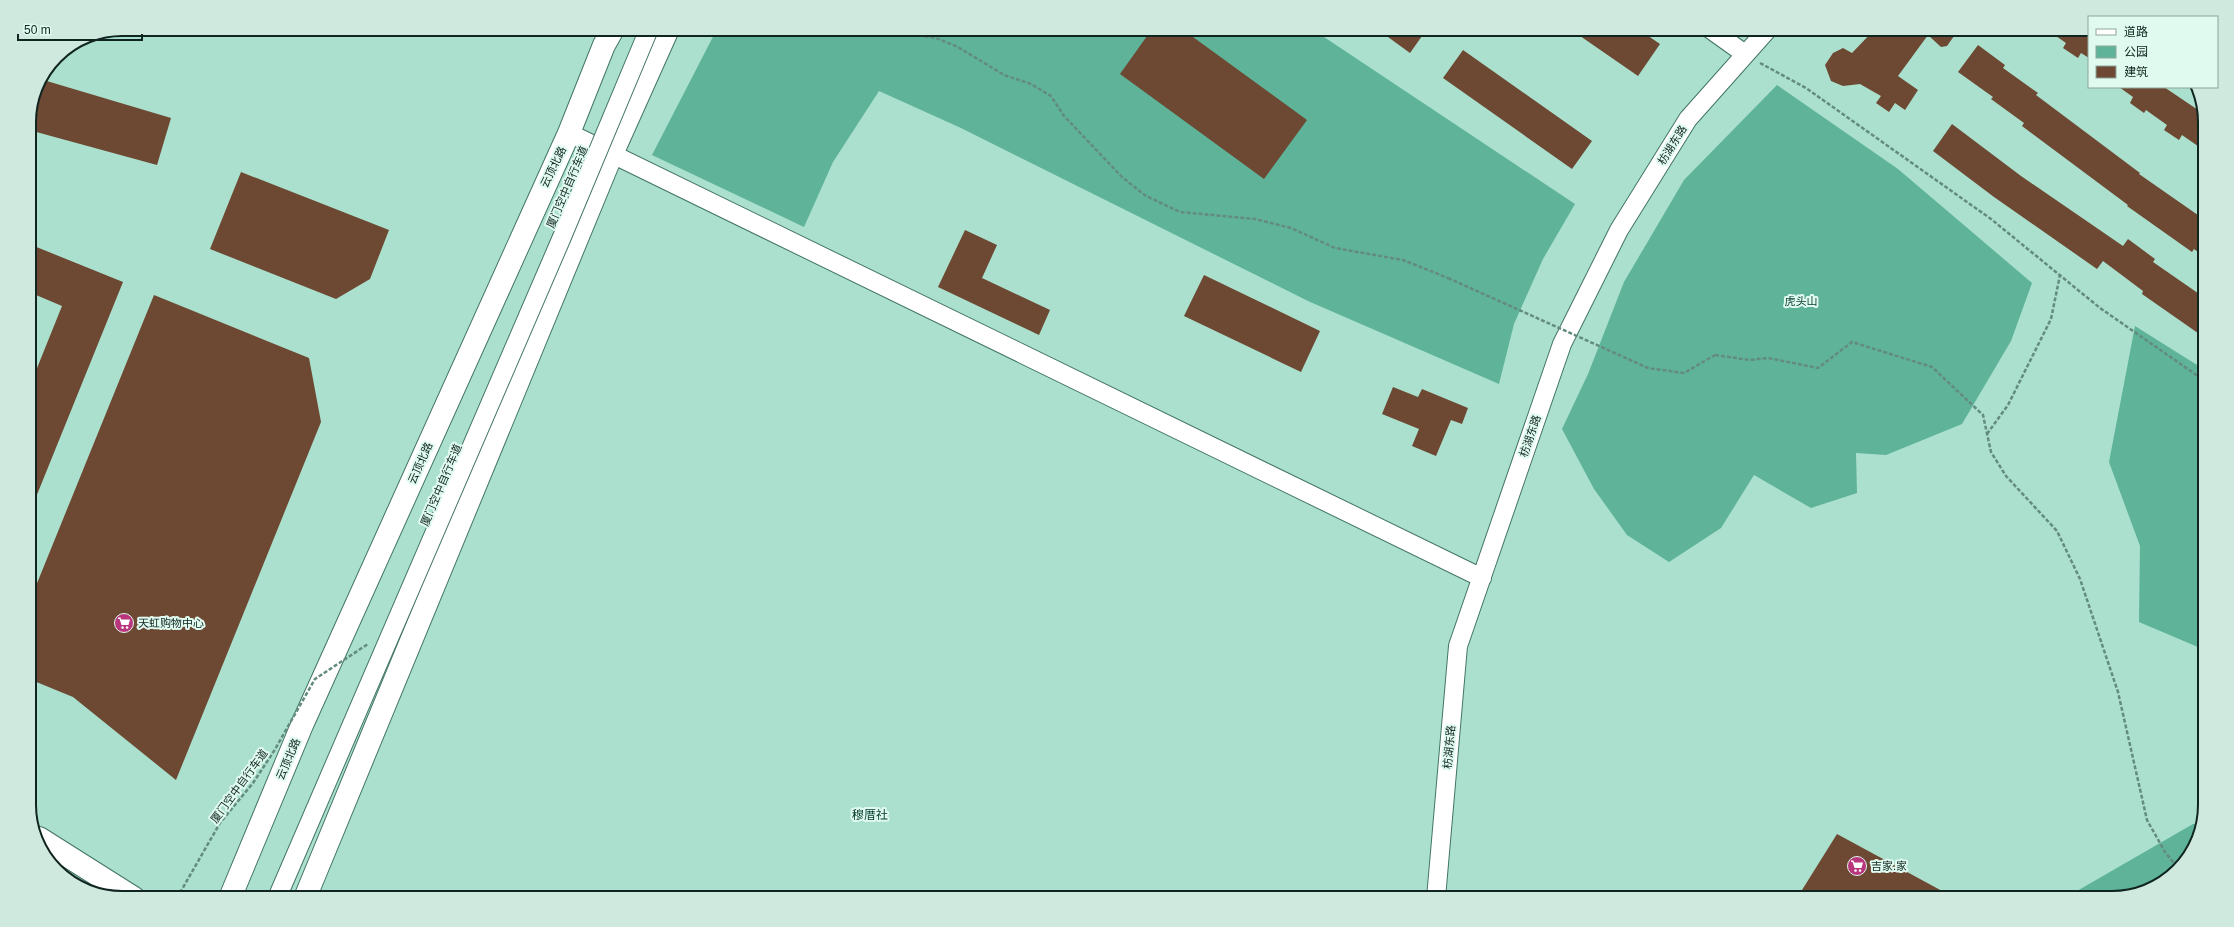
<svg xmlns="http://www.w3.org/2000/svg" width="2234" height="927" font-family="Helvetica,'Noto Sans SC',sans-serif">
  <rect width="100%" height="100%" fill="#aae0cd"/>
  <!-- green -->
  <path fill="#5eb399" d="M 717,29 L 1312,29 L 1575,204 L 1543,259 L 1514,324 L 1499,384 L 1308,301 L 961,128 L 879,91 L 833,162 L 804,227 L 652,155 Z
    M 1777,85 L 1898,169 L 2032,283 L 2011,341 L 1962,424 L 1886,455 L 1856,453 L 1857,493 L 1811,508 L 1754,475 L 1721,528 L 1669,562 L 1627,535 L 1594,489 L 1562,429 L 1588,374 L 1624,282 L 1684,180 Z
    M 2135,326 L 2205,370 L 2205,650 L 2139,622 L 2140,546 L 2109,462 Z
    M 2193,824 L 2201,824 L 2198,841 L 2164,882 L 2113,898 L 2077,898 L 2070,895 Z"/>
  <!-- building -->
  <path fill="#6d4832" d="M 1152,29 L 1182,29 L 1307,120 L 1264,179 L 1120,74 Z
    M 1377,29 L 1427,29 L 1410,53 Z
    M 1570,29 L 1638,29 L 1660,44 L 1638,76 Z
    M 1875,29 L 1959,29 L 1947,46 L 1941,47 L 1928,35 L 1898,76 L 1918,90 L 1905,110 L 1895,103 L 1889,112 L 1876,103 L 1881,96 L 1860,84 L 1843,86 L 1831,81 L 1825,65 L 1833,53 L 1843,48 L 1852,53 Z
    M 2046,29 L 2089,29 L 2089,58 L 2081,53 L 2078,58 L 2063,48 L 2066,43 Z
    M 1978,45 L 2005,65 L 2003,68 L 2038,93 L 2036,95 L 2140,173 L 2139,174 L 2205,220 L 2205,257 L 2194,249 L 2192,252 L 2127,206 L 2128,205 L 2022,126 L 2024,123 L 1991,99 L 1993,97 L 1958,72 Z
    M 1463,50 L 1592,141 L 1572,169 L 1443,78 Z
    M 40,79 L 171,118 L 157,165 L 29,130 L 29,116 Z
    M 2119,87 L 2164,87 L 2204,114 L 2205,151 L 2182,135 L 2179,140 L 2164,130 L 2167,125 L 2146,110 L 2144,113 L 2130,103 L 2133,97 Z
    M 1952,124 L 2021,176 L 2123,246 L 2128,239 L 2155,259 L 2153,262 L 2205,298 L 2205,338 L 2142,294 L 2143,291 L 2103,261 L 2097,269 L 1994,197 L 1933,151 Z
    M 241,172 L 389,230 L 370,279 L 336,299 L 210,249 Z
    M 965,230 L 997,245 L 982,278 L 1050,310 L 1039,335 L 938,287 Z
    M 29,244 L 123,282 L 30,512 L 29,388 L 62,306 L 29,292 Z
    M 1204,275 L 1320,331 L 1301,372 L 1184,316 Z
    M 154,295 L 309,358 L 321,422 L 176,780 L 73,697 L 29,679 L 29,603 Z
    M 1393,387 L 1418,397 L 1422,389 L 1468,408 L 1462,424 L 1451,420 L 1436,456 L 1412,446 L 1419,429 L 1382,414 Z
    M 1837,834 L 1955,898 L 1797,898 Z"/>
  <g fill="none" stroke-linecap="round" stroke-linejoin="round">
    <defs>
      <path id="minor" d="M 1710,29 L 1745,54
        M 569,133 L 1482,578
        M 1436,898 L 1458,646 L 1562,344 L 1619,230 L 1688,119 L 1768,29"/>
      <path id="major" d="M 39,838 L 134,898
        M 230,898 L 302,725 L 569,133 L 604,45 L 613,29
        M 305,898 L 612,154 L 668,29"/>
    </defs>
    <!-- minor casing -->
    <use href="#minor" stroke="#437565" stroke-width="20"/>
    <!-- major casing -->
    <use href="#major" stroke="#437565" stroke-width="24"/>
    <!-- path -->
    <path stroke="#648c7e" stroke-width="2.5" stroke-dasharray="4 2" stroke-linecap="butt" d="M 883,29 L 936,38 L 958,47 L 1004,75 L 1031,84 L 1051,96 L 1064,116 L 1122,177 L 1146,196 L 1180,212 L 1255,219 L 1291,228 L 1335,248 L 1403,260 L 1448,278
      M 1760,63 L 1806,88 L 1991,219 L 2100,308 L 2205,381
      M 1715,355 L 1750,360 L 1768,358 L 1818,368 L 1852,342 L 1932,367 L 1983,415 L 1991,452 L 2006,476 L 2057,531 L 2080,579 L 2118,692 L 2147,820 L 2165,852 L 2177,867
      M 1987,434 L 2008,405 L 2051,319 L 2060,275"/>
    <!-- minor -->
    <use href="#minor" stroke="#fff" stroke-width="18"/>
    <!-- major -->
    <use href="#major" stroke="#fff" stroke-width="22"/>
    <defs>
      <path id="minor-bridge" d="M 277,898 L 562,237 L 649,29"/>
    </defs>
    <!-- minor-bridge casing -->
    <use href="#minor-bridge" stroke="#437565" stroke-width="20" stroke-linecap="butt"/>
    <!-- path-bridge -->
    <path stroke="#648c7e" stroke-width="2.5" stroke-dasharray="4 2" stroke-linecap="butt" d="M 1448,278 L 1648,368 L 1684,373 L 1715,355
      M 177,898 L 220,823 L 253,783 L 274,751 L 315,679 L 368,644"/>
    <!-- minor-bridge -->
    <use href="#minor-bridge" stroke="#fff" stroke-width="18"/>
  </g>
  <!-- icons -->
  <defs>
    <symbol id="supermarket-disc" viewBox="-11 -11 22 22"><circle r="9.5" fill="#b9367d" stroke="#e0faf0"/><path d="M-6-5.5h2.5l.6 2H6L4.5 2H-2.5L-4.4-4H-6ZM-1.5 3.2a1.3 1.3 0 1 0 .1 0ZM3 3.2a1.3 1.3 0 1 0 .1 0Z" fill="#fff"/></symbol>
  </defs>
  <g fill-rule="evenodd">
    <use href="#supermarket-disc" x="113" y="612" width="22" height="22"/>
    <use href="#supermarket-disc" x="1846" y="855" width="22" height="22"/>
  </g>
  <g text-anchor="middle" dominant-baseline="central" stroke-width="4" stroke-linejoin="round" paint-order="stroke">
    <!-- street labels -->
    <g font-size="11" fill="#10251f" stroke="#e0faf0">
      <text transform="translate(1672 145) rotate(-58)">枋湖东路</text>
      <text transform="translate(553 167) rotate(-64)">云顶北路</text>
      <text transform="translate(567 187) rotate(-67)">厦门空中自行车道</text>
      <text transform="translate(1530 436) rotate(-71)">枋湖东路</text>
      <text transform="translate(420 463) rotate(-66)">云顶北路</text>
      <text transform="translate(441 485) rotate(-67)">厦门空中自行车道</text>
      <text transform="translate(1449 747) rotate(-85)">枋湖东路</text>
      <text transform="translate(288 759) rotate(-67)">云顶北路</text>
      <text transform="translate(239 786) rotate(-54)">厦门空中自行车道</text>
    </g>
    <!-- park labels -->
    <g font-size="11" fill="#0b4033" stroke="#e0faf0">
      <text x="1801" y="301">虎头山</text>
    </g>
    <!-- poi labels -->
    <g font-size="11" fill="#10251f" stroke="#e0faf0" text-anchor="start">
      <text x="138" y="623">天虹购物中心</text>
      <text x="1871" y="866">吉家.家</text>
    </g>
    <!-- neighbourhood labels -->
    <g font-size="12" fill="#00392b" stroke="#e0faf0">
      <text x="870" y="815">穆厝社</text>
    </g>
  </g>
  <!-- crop -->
  <path d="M0 0H2234V927H0ZM122 36H2112A86 86 0 0 1 2198 122V805A86 86 0 0 1 2112 891H122A86 86 0 0 1 36 805V122A86 86 0 0 1 122 36Z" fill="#cfe9df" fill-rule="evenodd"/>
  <path fill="none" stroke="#10251f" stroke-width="2" d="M122 36H2112A86 86 0 0 1 2198 122V805A86 86 0 0 1 2112 891H122A86 86 0 0 1 36 805V122A86 86 0 0 1 122 36Z"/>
  <!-- legend -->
  <rect x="2088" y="16" width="130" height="72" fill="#e0faf0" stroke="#8da59c"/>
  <rect x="2096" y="29" width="20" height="6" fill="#ffffff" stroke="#8da59c"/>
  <text x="2124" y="36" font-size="12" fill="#10251f">道路</text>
  <rect x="2096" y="46" width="20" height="12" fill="#5eb399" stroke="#8da59c"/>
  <text x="2124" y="56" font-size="12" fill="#10251f">公园</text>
  <rect x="2096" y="66" width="20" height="12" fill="#6d4832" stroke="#8da59c"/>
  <text x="2124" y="76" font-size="12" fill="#10251f">建筑</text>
  <!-- scale -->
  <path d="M18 34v6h124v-6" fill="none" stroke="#10251f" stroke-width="2"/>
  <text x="24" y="34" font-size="12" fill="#10251f" stroke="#e0faf0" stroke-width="3" paint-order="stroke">50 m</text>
</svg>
